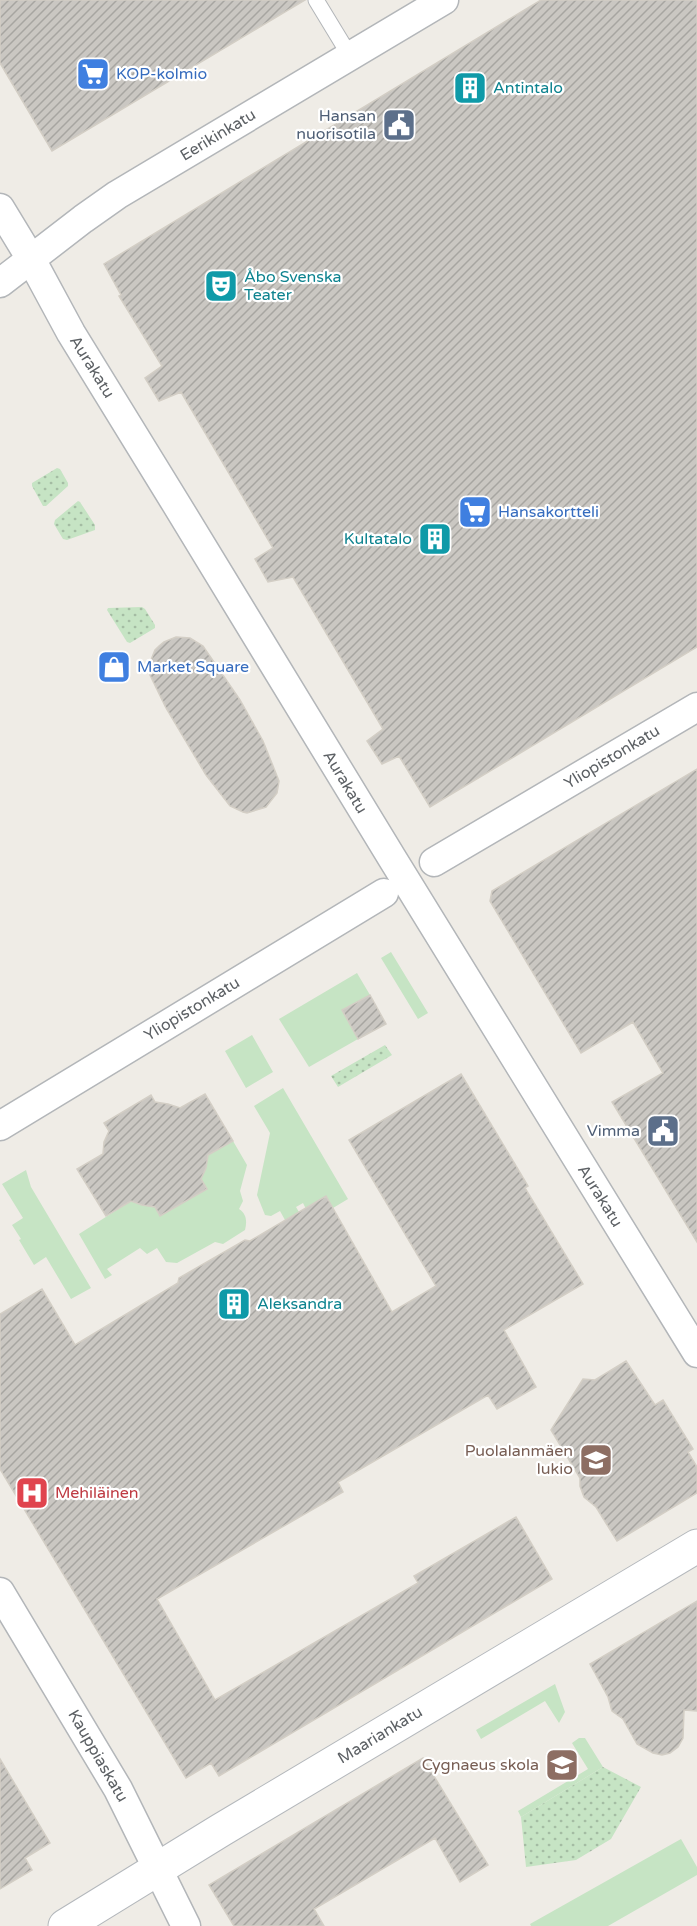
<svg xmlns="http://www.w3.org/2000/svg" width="697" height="1926" font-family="'Varela Round',sans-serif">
  <defs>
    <pattern id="park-dots" width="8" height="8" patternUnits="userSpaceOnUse" patternTransform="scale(1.5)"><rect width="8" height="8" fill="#c6e4c4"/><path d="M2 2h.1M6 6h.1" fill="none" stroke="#a4bca3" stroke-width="1.8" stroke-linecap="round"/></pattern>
    <pattern id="building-hatch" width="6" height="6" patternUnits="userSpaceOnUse" patternTransform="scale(1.5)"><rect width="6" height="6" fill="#cac7c2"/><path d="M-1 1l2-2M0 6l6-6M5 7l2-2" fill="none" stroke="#a7a5a1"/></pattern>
  </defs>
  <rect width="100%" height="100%" fill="#efece6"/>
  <!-- grass -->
  <path fill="#c6e4c4" d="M 391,952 L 428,1013 L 418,1019 L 381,958 Z
    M 357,973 L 370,995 L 342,1010 L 358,1039 L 309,1067 L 279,1019 Z
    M 252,1035 L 273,1072 L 246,1088 L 225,1051 Z
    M 283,1088 L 348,1199 L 333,1208 L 326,1196 L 306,1209 L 303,1203 L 296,1207 L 299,1212 L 285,1220 L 280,1211 L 271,1216 L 265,1215 L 257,1195 L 270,1133 L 254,1106 Z
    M 233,1141 L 247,1165 L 240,1191 L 243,1201 L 239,1209 C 247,1214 247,1222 245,1230 L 223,1244 L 215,1242 L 177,1263 L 166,1262 L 157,1248 L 147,1254 L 140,1248 L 107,1269 L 112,1275 L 105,1279 L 79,1234 L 131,1201 L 142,1205 L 155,1207 L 160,1216 L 206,1189 L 201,1179 L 206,1168 L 208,1155 Z
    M 26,1170 L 31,1187 L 91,1288 L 71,1299 L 46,1257 L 34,1265 L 19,1240 L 21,1239 L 12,1225 L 23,1218 L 2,1184 Z
    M 555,1684 L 565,1712 L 559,1723 L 545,1701 L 481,1739 L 476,1730 Z
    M 579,1738 L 585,1738 L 603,1767 L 521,1817 L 518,1811 L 588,1769 L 572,1743 Z
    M 681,1839 L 697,1867 L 697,1875 L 608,1926 L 531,1926 L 530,1924 Z"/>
  <!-- park -->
  <path fill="url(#park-dots)" d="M 57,468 L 60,469 L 68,483 L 68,486 L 46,506 L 43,506 L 32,486 L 32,483 Z
    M 78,501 L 80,502 L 95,525 L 95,530 L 67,540 L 63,539 L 54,524 L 55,520 Z
    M 142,607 L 145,609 L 155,625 L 155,628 L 130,643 L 127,642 L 107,610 L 108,608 Z
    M 385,1045 L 392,1055 L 338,1087 L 331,1076 Z
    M 603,1767 L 641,1787 L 611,1839 L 576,1860 L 526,1867 L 521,1817 Z"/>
  <!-- building -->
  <path fill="url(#building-hatch)" stroke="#d3cec5" stroke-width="1.5" d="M 0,0 L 305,0 L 52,151 L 0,63 Z
    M 541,0 L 697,0 L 697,647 L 430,807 L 399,756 L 382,764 L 367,741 L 383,729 L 293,577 L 268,582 L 255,559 L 273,548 L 181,392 L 159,401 L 145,378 L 162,366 L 119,296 L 121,295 L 104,264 Z
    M 176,637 L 190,638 L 203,646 L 240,700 L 263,741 L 279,781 L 277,793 L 266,807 L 247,813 L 243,812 L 230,806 L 206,775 L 166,708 L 150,675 L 151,660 L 155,650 L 159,646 L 164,642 Z
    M 697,769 L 697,1242 L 612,1102 L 663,1073 L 633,1022 L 581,1053 L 490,901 L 492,891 Z
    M 370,995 L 386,1024 L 358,1039 L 342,1010 Z
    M 461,1074 L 528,1186 L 525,1188 L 583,1284 L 504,1330 L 536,1387 L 497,1409 L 488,1395 L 338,1482 L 343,1492 L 157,1599 L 215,1700 L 418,1583 L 414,1576 L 516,1517 L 552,1579 L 219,1776 L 211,1763 L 186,1778 L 0,1469 L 0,1314 L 42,1289 L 75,1345 L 178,1283 L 179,1278 L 245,1240 L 250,1241 L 326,1196 L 392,1312 L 436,1286 L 349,1140 Z
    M 205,1094 L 233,1141 L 208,1155 L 206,1168 L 201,1179 L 207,1189 L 160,1216 L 155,1207 L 142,1205 L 131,1201 L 106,1216 L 77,1169 L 103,1154 L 104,1142 L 109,1131 L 104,1123 L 151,1095 L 155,1102 L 168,1104 L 180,1108 Z
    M 626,1361 L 655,1405 L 663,1400 L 693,1449 L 688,1452 L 697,1467 L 697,1493 L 617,1541 L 596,1507 L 584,1497 L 580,1486 L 580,1478 L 551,1430 L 583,1379 L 595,1380 Z
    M 697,1601 L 697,1711 L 684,1710 L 683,1738 L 678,1747 L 670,1753 L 662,1755 L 653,1753 L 637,1744 L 623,1719 L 612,1711 L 608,1697 L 590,1664 Z
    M 423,1758 L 488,1865 L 460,1882 L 435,1838 L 314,1909 L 324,1926 L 234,1926 L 209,1885 Z
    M 0,1759 L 50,1843 L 25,1858 L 32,1870 L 0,1889 Z"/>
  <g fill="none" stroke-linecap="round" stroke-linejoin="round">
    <defs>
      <path id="lane" d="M 316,0 L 350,56"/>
      <path id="street" d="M 0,208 L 31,259 L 71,333 L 175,502 L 392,858 L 697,1353
        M 0,283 L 83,219 L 117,195 L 444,0
        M 434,862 L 697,707
        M 0,1126 L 384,893
        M 0,1592 L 118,1789 L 186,1926"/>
      <path id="secondary" d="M 65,1926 L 221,1830 L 697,1546"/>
    </defs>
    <!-- lane casing -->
    <use href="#lane" stroke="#b3b6b9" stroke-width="17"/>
    <!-- street casing -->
    <use href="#street" stroke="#b3b6b9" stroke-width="31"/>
    <!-- secondary casing -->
    <use href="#secondary" stroke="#b4b8bc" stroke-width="35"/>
    <!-- lane -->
    <use href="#lane" stroke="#fff" stroke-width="15"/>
    <!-- street -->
    <use href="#street" stroke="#fff" stroke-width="28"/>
    <!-- secondary -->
    <use href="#secondary" stroke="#fff" stroke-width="33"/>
  </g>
  <!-- icons -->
  <defs>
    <symbol id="supermarket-square" viewBox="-11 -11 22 22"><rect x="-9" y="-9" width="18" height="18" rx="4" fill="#3f7fe0" stroke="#fff"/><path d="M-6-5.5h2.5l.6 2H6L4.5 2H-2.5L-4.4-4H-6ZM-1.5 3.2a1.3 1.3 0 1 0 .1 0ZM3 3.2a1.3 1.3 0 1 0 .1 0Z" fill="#fff"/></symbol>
    <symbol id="building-square" viewBox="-11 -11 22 22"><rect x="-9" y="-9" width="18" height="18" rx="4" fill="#0f9aa8" stroke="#fff"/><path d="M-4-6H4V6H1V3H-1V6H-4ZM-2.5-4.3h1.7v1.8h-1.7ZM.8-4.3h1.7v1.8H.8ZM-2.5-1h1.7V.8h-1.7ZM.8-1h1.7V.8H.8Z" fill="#fff"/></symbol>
    <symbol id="civic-square" viewBox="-11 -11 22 22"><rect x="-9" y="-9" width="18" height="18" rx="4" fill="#5c6f8a" stroke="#fff"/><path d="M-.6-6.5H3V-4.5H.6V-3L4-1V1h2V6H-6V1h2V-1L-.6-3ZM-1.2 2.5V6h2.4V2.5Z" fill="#fff"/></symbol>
    <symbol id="theatre-square" viewBox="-11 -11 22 22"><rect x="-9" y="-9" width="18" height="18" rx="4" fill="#0f9aa8" stroke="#fff"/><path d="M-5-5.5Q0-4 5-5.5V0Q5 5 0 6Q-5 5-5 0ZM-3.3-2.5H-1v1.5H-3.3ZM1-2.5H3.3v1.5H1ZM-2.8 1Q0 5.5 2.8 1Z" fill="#fff"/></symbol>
    <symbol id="shop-square" viewBox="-11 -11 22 22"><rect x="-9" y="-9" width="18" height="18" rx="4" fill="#3f7fe0" stroke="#fff"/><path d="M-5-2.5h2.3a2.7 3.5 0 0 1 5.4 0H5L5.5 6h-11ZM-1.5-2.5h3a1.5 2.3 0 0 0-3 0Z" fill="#fff"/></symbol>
    <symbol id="school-square" viewBox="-11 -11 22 22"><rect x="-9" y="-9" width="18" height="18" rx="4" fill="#8d6e63" stroke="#fff"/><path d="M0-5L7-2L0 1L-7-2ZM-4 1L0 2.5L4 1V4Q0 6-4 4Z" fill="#fff"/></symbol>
    <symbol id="hospital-square" viewBox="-11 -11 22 22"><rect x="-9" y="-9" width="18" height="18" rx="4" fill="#e0444e" stroke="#fff"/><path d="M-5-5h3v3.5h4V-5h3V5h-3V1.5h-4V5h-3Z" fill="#fff"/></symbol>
  </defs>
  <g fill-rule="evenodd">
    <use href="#supermarket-square" x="74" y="55" width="38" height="38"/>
    <use href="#building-square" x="451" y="69" width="38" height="38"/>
    <use href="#civic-square" x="380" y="106" width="38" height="38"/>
    <use href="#theatre-square" x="202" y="267" width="38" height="38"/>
    <use href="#supermarket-square" x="456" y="493" width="38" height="38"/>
    <use href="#building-square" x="416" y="520" width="38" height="38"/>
    <use href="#shop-square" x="95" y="648" width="38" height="38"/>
    <use href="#civic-square" x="644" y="1112" width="38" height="38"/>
    <use href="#building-square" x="215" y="1285" width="38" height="38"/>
    <use href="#school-square" x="577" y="1441" width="38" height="38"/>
    <use href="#hospital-square" x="13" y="1474" width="38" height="38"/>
    <use href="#school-square" x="543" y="1746" width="38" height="38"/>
  </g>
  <g text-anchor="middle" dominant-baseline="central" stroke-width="4.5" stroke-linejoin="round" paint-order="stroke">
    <!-- shop labels -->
    <g font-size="16" fill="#366cbe" stroke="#fff" text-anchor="start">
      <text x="116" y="74">KOP-kolmio</text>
      <text x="498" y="512">Hansakortteli</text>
      <text x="137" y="667">Market Square</text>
    </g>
    <!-- culture labels -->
    <g font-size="16" fill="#0d838f" stroke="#fff" text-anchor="start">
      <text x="493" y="88">Antintalo</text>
      <text x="244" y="277">Åbo Svenska<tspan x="244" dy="18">Teater</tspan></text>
      <text x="412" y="539" text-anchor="end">Kultatalo</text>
      <text x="257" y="1304">Aleksandra</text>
    </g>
    <!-- service labels -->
    <g font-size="16" fill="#4e5e75" stroke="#fff" text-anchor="end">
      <text x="376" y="116">Hansan<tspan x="376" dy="18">nuorisotila</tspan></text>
      <text x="640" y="1131">Vimma</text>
    </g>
    <!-- street labels -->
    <g font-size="16" fill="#5d6165" stroke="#fff">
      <text transform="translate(218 135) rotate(-31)">Eerikinkatu</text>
      <text transform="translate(92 367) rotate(58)">Aurakatu</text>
      <text transform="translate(612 757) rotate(-31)">Yliopistonkatu</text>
      <text transform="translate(345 782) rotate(59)">Aurakatu</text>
      <text transform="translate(192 1009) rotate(-31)">Yliopistonkatu</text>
      <text transform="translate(600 1196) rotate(58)">Aurakatu</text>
      <text transform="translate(380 1735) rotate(-31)">Maariankatu</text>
      <text transform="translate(98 1756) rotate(60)">Kauppiaskatu</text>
    </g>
    <!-- education labels -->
    <g font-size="16" fill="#785e54" stroke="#fff" text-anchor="end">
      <text x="573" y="1451">Puolalanmäen<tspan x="573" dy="18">lukio</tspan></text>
      <text x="539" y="1765">Cygnaeus skola</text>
    </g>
    <!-- health labels -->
    <g font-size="16" fill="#be3a42" stroke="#fff" text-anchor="start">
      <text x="55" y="1493">Mehiläinen</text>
    </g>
  </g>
</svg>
